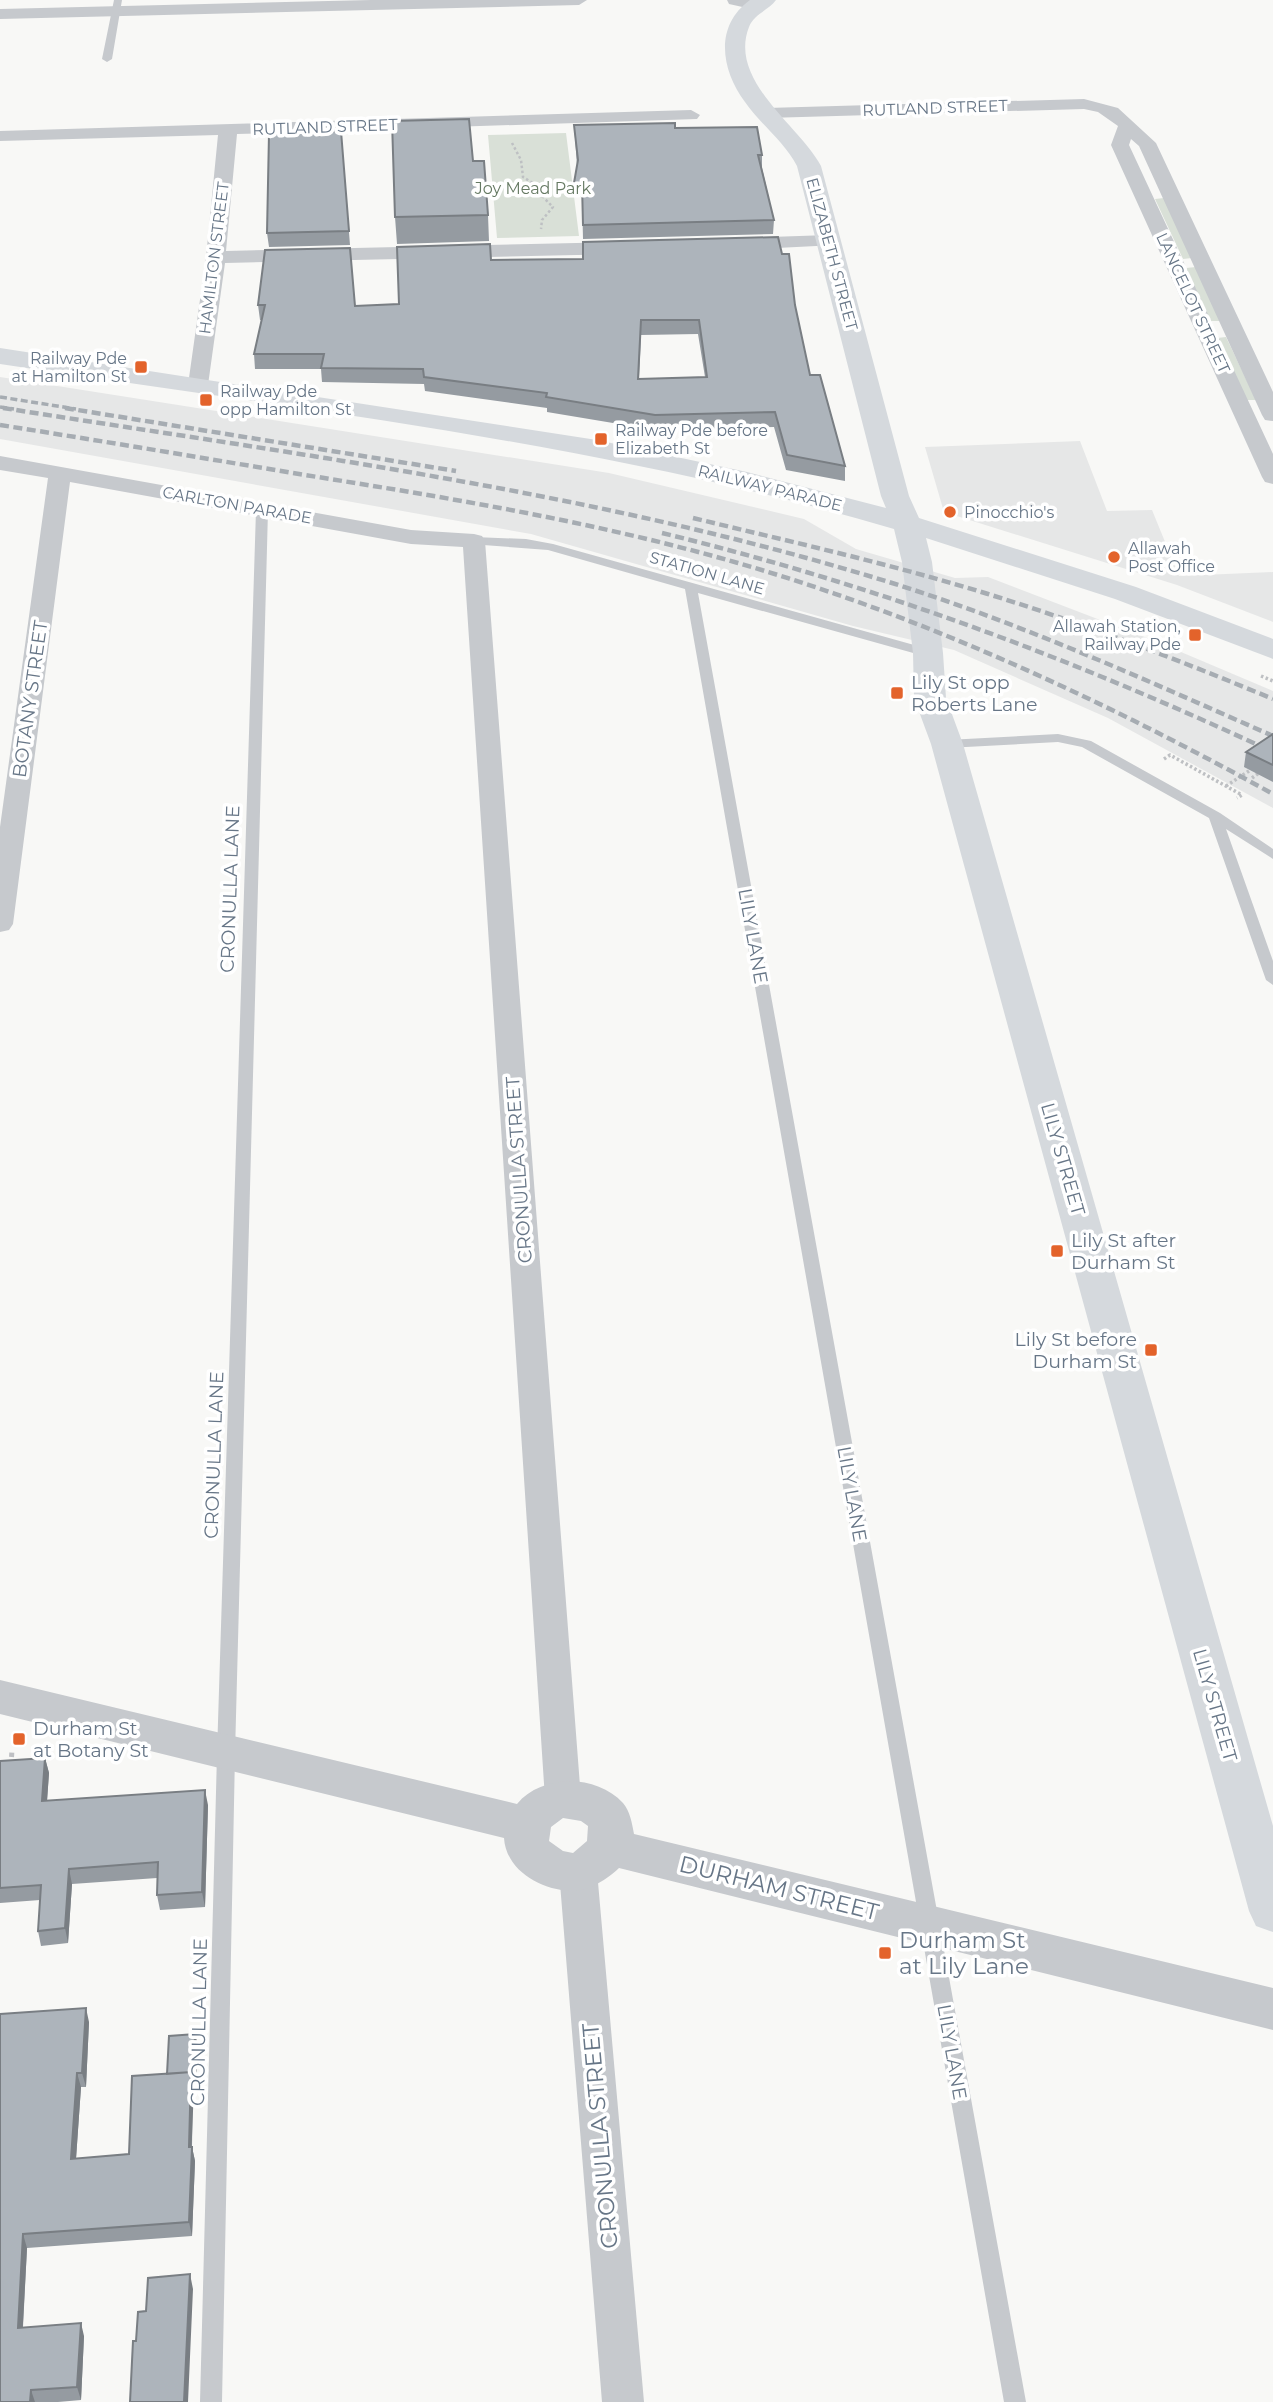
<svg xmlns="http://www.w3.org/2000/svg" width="1273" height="2402" font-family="Montserrat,sans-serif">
  <rect width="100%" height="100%" fill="#f8f8f6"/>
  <!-- built -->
  <path fill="#e6e7e7" d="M 0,377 L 609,473 L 804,519 L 856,549 L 955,578 L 988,577 L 1155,641 L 1273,691 L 1273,808 L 1108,718 L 954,650 L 853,626 L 531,534 L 0,439 Z
    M 1080,441 L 1107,511 L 1152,510 L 1179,576 L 1273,572 L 1273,622 L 1177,585 L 944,512 L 925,447 Z"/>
  <!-- green -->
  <path fill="#d9e0d7" d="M 566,133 L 579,236 L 497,238 L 488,135 Z
    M 1164,198 L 1192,258 L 1183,259 L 1155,199 Z
    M 1196,267 L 1220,321 L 1210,321 L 1186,268 Z
    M 1226,337 L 1256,400 L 1246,400 L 1217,338 Z"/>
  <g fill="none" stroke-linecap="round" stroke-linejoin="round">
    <!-- path-far2 -->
    <path stroke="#bec0c3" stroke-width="2.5" stroke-dasharray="2.5 2.5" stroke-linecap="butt" d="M 512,143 L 521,160 L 523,177 L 539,187 L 542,196 L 553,207 L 542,220 L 541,229"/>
    <!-- path-far1 -->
    <path stroke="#bec0c3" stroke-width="3.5" stroke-dasharray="2.5 2.5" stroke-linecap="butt" d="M 1261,676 L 1273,681
      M 1164,759 L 1170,755 L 1242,795 L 1237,798
      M 1252,778 L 1263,770
      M 1226,786 L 1255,767"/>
    <!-- path -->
    <path stroke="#bec0c3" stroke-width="5" stroke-dasharray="4.5 4.5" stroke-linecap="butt" d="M 11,1766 L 12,1749"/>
    <!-- service -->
    <path fill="#c6c9cd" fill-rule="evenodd" d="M 114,0 L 122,0 L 112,59 L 107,62 L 102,59 Z
      M 262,506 L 268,510 L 235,1754 L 222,2402 L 200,2402 L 217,1754 L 256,510 Z
      M 474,537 L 526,539 L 553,544 L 932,650 L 934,653 L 928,657 L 924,656 L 698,593 L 1026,2402 L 1004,2402 L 685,589 L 548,550 L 470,544 L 468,541 Z
      M 1058,734 L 1091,741 L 1220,813 L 1273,849 L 1273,859 L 1226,829 L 1273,961 L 1273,985 L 1266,980 L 1209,818 L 1082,747 L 1058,742 L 947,748 L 940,744 L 947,740 Z"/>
    <!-- minor -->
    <path fill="#c6c9cd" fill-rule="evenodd" d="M 371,0 L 587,0 L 579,5 L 0,19 L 0,9 Z
      M 727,0 L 756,0 L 764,5 L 756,10 L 729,4 Z
      M 1084,99 L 1118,108 L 1156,143 L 1273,392 L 1273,421 L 1265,420 L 1262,415 L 1139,146 L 1131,139 L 1129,145 L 1273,454 L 1273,484 L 1265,482 L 1262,477 L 1111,145 L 1118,126 L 1098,112 L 1084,109 L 767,118 L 758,113 L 767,108 Z
      M 691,110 L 700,115 L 697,119 L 237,134 L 226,251 L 622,242 L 632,248 L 622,254 L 225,263 L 208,385 L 205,389 L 191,389 L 188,385 L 206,257 L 218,135 L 0,141 L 0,131 Z
      M 829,235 L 839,241 L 836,245 L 738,250 L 728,244 L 738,238 Z
      M 0,456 L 411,530 L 474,534 L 482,536 L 485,541 L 581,1799 L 576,1810 L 563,1814 L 550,1810 L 545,1799 L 463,547 L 411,544 L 70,482 L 13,924 L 9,930 L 0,932 L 0,827 L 48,478 L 0,470 Z
      M 578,1855 L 591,1860 L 597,1871 L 644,2402 L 602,2402 L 559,1871 L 565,1860 Z"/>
    <!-- tertiary -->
    <path fill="#c6c9cd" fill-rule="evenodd" d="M 0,1680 L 517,1804 C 542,1774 596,1774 623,1803 C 630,1811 632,1823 634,1834 L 1273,1988 L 1273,2030 L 619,1868 C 608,1879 587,1892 571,1891 C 540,1890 506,1870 504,1838 L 0,1714 ZM 563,1818 L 581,1821 L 588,1826 L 587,1841 L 573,1853 L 563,1851 L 549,1841 L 551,1827 Z"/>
    <!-- secondary -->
    <path fill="#d5d9dd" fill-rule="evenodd" d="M 750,0 L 776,0 C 769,10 754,14 749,27 C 728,81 799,125 821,166 L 909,496 L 919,518 L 1136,587 L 1273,639 L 1273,659 L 1115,599 L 926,538 L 932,562 L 943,653 L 946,698 L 963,744 L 1273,1826 L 1273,1932 L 1256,1926 L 1249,1911 L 931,744 L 914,698 L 913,653 L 902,562 L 894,529 C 603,443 299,409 0,364 L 0,348 L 597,440 L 747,472 L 886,508 L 881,496 L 797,166 C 784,141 761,125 745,102 C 721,70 714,26 750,0 Z"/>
    <!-- rail-far1 -->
    <path stroke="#a6acb2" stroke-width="3.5" stroke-dasharray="7 3.5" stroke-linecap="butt" d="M 0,397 L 76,409
      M 0,407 L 14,409"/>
    <!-- rail -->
    <path stroke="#a6acb2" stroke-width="4.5" stroke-dasharray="9 4.5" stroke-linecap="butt" d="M 3,408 C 301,455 603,493 892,583 C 1023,624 1148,681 1273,736
      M 65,408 L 456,471
      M 0,425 C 102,441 203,458 305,475 C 450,498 596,522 738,563 C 925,617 1103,700 1273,794
      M 693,518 C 792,542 891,564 988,594 C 1085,624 1179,660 1273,699
      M 662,533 C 876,585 1074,659 1273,752"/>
  </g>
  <!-- wall -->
  <path fill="#959ba1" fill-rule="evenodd" d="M 574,125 L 675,128 L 762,155 L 762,168 L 774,220 L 773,234 L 583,239 L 582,197 L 574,197 L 574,183 L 577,165 Z
    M 341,131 L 350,245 L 269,247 L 267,233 Z
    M 473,161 L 488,215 L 489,241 L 397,244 L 395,217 Z
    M 491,260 L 795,305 L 810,375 L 845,466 L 845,481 L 786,470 L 774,427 L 655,430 L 547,412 L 547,408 L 425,391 L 424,384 L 322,382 L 321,369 L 255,369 L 254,354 L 262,320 L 260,320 L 258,305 L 355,306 L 399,304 ZM 698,334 L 705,377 L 639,379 L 641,335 Z
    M 1273,734 L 1273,782 L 1244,767 L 1246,752 Z
    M 45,1758 L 49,1773 L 47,1800 L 208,1805 L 205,1907 L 160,1910 L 157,1895 L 157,1878 L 72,1884 L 68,1943 L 41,1946 L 38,1931 L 40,1900 L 0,1903 L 0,1761 Z
    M 0,2014 L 89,2022 L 86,2087 L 81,2087 L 76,2159 L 129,2154 L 167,2074 L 195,2034 L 197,2042 L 196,2082 L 193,2082 L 192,2147 L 195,2161 L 192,2236 L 27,2248 L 23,2327 L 84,2336 L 81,2400 L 58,2402 L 0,2402 Z"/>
  <!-- shaded-wall -->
  <path fill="#797e83" d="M 45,1758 L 49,1773 L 46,1816 L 42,1801 Z
    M 205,1790 L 208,1805 L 205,1907 L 202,1892 Z
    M 69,1869 L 72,1884 L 68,1943 L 65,1928 Z
    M 86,2008 L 89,2022 L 86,2087 L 82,2073 Z
    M 195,2034 L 197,2042 L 196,2082 L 194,2074 Z
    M 191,2072 L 194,2086 L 191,2161 L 189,2147 Z
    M 77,2073 L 81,2087 L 75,2173 L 71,2159 Z
    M 192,2147 L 195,2161 L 192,2236 L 189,2222 Z
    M 23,2234 L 27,2248 L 22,2341 L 18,2328 Z
    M 190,2274 L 193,2289 L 188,2402 L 184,2402 Z
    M 81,2323 L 84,2336 L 81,2400 L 77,2387 Z
    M 31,2390 L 35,2402 L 30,2402 Z"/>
  <!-- building -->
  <path fill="#adb4bb" stroke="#797e83" stroke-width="2" fill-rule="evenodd" d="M 469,119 L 473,161 L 484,161 L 488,215 L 395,217 L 392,121 Z
    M 675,123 L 675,128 L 757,127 L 762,155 L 758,155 L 774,220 L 583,225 L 582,184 L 574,183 L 578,160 L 574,125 Z
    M 341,131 L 349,231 L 267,233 L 269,134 Z
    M 778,237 L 782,254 L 789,254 L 795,305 L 810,375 L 820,375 L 845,466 L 787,455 L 775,412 L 655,415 L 546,397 L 547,393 L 424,377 L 423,369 L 321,368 L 324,354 L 254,354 L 265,305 L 258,305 L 265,250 L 350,248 L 355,306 L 399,304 L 397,247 L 490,244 L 491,260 L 583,259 L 583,242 ZM 641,320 L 699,320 L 707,377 L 638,379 Z
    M 1273,734 L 1273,765 L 1246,752 Z
    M 45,1758 L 42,1801 L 205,1790 L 202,1892 L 157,1895 L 158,1862 L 69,1869 L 65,1928 L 38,1931 L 41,1885 L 0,1888 L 0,1761 Z
    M 86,2008 L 82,2073 L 77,2073 L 71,2159 L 129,2154 L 132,2076 L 191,2072 L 189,2147 L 192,2147 L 189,2222 L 23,2234 L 18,2328 L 81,2323 L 77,2387 L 31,2390 L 30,2402 L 0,2402 L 0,2014 Z
    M 195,2034 L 194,2074 L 191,2074 L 191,2072 L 167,2074 L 169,2036 Z
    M 190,2274 L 184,2402 L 130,2402 L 133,2341 L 136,2341 L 138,2312 L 146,2311 L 148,2278 Z"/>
  <!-- markers -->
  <g fill="#e3632b" stroke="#fff" stroke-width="2.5">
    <rect x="134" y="360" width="14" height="14" rx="3.5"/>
    <rect x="199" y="393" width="14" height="14" rx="3.5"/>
    <rect x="594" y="432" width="14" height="14" rx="3.5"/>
    <circle cx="950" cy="512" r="7"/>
    <circle cx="1114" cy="557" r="7"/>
    <rect x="1188" y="628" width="14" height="14" rx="3.5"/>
    <rect x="890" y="686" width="14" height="14" rx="3.5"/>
    <rect x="1050" y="1244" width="14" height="14" rx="3.5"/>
    <rect x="1144" y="1343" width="14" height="14" rx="3.5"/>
    <rect x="12" y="1732" width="14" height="14" rx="3.5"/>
    <rect x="878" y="1946" width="14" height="14" rx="3.5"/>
  </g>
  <g text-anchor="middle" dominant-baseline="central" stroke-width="7" stroke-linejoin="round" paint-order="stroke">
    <!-- far-street labels -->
    <g font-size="16" fill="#677687" stroke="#fff">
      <text transform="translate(935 108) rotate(-2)">RUTLAND STREET</text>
      <text transform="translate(325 127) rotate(-2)">RUTLAND STREET</text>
      <text transform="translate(832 254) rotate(75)">ELIZABETH STREET</text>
      <text transform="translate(214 258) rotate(-83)">HAMILTON STREET</text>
      <text transform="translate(1193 303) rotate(65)">LANCELOT STREET</text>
      <text transform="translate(770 488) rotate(14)">RAILWAY PARADE</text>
      <text transform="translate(237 505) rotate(10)">CARLTON PARADE</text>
      <text transform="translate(707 573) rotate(16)">STATION LANE</text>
    </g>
    <!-- far-park labels -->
    <g font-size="16" fill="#657962" stroke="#fff">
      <text x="533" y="188">Joy Mead Park</text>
    </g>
    <!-- far-poi labels -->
    <g font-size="16" fill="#677687" stroke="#fff" text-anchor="start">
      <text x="127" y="358" text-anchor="end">Railway Pde<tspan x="127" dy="18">at Hamilton St</tspan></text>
      <text x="220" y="391">Railway Pde<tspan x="220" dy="18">opp Hamilton St</tspan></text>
      <text x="615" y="430">Railway Pde before<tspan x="615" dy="18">Elizabeth St</tspan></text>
      <text x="964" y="512">Pinocchio's</text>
      <text x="1128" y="548">Allawah<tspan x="1128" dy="18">Post Office</tspan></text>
      <text x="1181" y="626" text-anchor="end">Allawah Station,<tspan x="1181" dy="18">Railway Pde</tspan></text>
    </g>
    <!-- poi labels -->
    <g font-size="19" fill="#677687" stroke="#fff" text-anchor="start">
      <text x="911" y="682">Lily St opp<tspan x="911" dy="22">Roberts Lane</tspan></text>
      <text x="1071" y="1240">Lily St after<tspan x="1071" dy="22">Durham St</tspan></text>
      <text x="1137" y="1339" text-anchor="end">Lily St before<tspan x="1137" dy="22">Durham St</tspan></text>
      <text x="33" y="1728">Durham St<tspan x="33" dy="22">at Botany St</tspan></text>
    </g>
    <!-- street labels -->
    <g font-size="19" fill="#677687" stroke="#fff">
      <text transform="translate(30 699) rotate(-82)">BOTANY STREET</text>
      <text transform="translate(230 889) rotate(-88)">CRONULLA LANE</text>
      <text transform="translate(753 936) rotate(80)">LILY LANE</text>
      <text transform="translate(1063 1159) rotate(74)">LILY STREET</text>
      <text transform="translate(519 1170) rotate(-94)">CRONULLA STREET</text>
      <text transform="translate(214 1455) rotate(-88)">CRONULLA LANE</text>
      <text transform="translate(852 1494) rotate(80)">LILY LANE</text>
      <text transform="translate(1215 1705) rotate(74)">LILY STREET</text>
      <text transform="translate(199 2022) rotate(-89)">CRONULLA LANE</text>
      <text transform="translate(952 2052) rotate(80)">LILY LANE</text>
    </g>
    <!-- near-street labels -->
    <g font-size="23" fill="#677687" stroke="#fff">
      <text transform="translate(779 1888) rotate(14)">DURHAM STREET</text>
      <text transform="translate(600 2136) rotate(-95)">CRONULLA STREET</text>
    </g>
    <!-- near-poi labels -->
    <g font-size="23" fill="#677687" stroke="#fff" text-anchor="start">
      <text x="899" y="1940">Durham St<tspan x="899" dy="26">at Lily Lane</tspan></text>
    </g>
  </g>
</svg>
